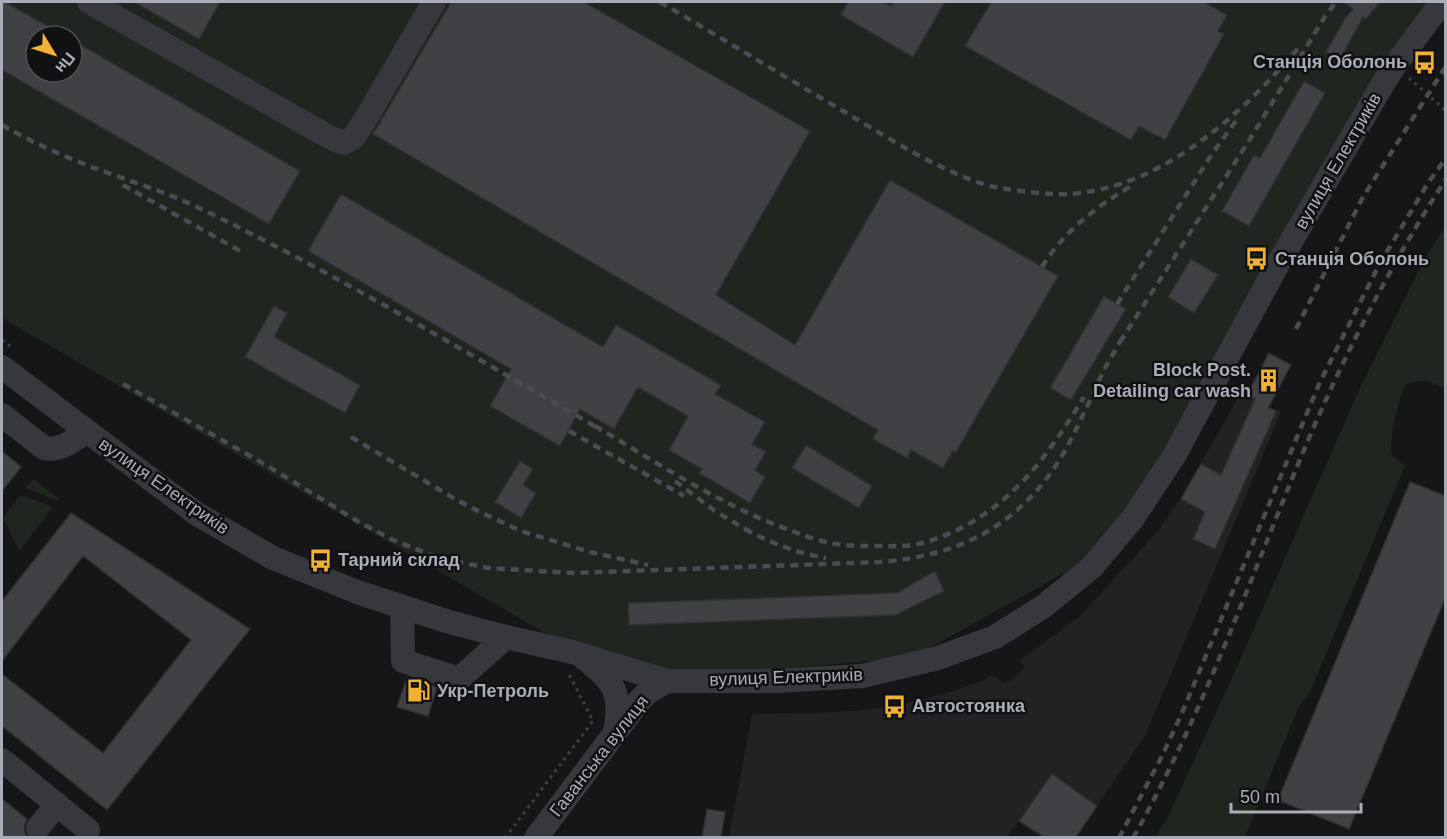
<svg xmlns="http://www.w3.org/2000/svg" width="1447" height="839" font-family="Helvetica,sans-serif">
  <rect width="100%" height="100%" fill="#161618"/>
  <!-- built -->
  <path fill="#222225" d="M 1247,395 L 1281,412 L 1145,736 L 1097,806 L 1052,774 L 1007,837 L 729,838 L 752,714 L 820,713 L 854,711 L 894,706 L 944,694 L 982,681 L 992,675 L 1004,683 L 1011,680 L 1025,667 L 1019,661 L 1080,616 L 1158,531 L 1180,499 L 1238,398 Z"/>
  <!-- green -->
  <path fill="#1e261f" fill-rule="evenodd" d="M 2,2 L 1436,2 L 1111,547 L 913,657 L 631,683 L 2,318 ZM 36,36 L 72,36 L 72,72 L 36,72 Z
    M 1445,228 L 1445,389 C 1432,381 1420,378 1405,385 C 1398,404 1390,434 1391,454 L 1405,466 L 1310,692 L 1299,706 L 1245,837 L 1155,837 L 1167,819 L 1236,669 L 1360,388 L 1425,258 Z
    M 33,479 L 59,499 L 58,501 L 25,488 Z
    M 21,495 L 53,507 L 19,551 L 3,517 Z"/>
  <!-- building -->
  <path fill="#404145" stroke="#303034" stroke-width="1.5" d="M 2,2 L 5,2 L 65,36 L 36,36 L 36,72 L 72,72 L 72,40 L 300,171 L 269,224 L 2,70 Z
    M 134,2 L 220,2 L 199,39 Z
    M 451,2 L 584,2 L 810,131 L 716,295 L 795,345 L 890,180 L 1058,276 L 956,452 L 953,451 L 943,468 L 911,450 L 907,458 L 873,439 L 878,430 L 373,134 Z
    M 848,2 L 882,2 L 891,6 L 894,2 L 945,2 L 913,57 L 841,15 Z
    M 991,2 L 1204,2 L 1227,15 L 1218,31 L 1224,34 L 1165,140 L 1139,126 L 1131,140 L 965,46 Z
    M 1344,2 L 1380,2 L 1366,19 L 1363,17 L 1340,59 L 1326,52 L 1346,17 L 1353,9 Z
    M 1304,81 L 1325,93 L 1249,226 L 1222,211 L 1254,155 L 1260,158 Z
    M 341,194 L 603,347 L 616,325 L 721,385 L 715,394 L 765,422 L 752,444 L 766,452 L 755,470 L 765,477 L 750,503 L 699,473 L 702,469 L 669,450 L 688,416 L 638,387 L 614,429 L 580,409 L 560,446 L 490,406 L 511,369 L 308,251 Z
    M 1191,259 L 1218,275 L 1194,313 L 1168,297 Z
    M 1104,296 L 1126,309 L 1071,400 L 1050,388 Z
    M 274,306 L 287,313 L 274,337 L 360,385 L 345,413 L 245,357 Z
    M 1269,353 L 1291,365 L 1268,408 L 1276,411 L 1215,549 L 1193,539 L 1205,512 L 1181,499 L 1201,464 L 1221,475 L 1255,399 L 1247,395 Z
    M 806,445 L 872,486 L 859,508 L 792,468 Z
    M 2,451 L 21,467 L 2,491 Z
    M 520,461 L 533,469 L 523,485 L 536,493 L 521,518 L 495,502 Z
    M 1410,482 L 1446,496 L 1446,596 L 1349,829 L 1278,800 Z
    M 71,513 L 250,629 L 107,810 L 2,726 L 2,674 L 103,753 L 191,640 L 83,556 L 2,661 L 2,601 Z
    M 935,571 L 944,591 L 896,615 L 629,625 L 628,603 L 897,593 Z
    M 407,677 L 437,687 L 428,716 L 397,707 Z
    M 1052,774 L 1097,806 L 1076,837 L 1044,837 L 1019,821 Z
    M 2,799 L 27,819 L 24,827 L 25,833 L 28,837 L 2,837 Z
    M 707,809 L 725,812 L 721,837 L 702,837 Z"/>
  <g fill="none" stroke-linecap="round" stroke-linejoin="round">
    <!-- path -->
    <path stroke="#3d3f44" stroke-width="3" stroke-dasharray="3 4.5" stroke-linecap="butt" d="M 1409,78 L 1446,111
      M 2,340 L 14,349
      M 505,838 L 593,721 L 569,674"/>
    <!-- minor -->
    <path stroke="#37383d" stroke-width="24" d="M 89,2 L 331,138 L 343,143 L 353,138 L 362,125 L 434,2
      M 2,367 L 197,514 L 273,558 L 357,592 L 446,621 L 506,637 L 572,652 L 667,681 L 778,681 L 862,676 L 938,658 L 995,637 L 1044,606 L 1092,567 L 1133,518 L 1174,456 L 1274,271 L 1381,87 L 1393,68 L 1442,2
      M 2,415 L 44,448 C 60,452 74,440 87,431
      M 402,607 L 403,661 L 459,679 L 506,637
      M 585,659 C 615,681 622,695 615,732
      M 2,760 L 88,830
      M 38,828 L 57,804
      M 536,838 L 639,701 L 648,692 L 667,681"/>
    <!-- rail -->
    <path stroke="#4a4c52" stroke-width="4.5" stroke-dasharray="8 6" stroke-linecap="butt" d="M 660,2 C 721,38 782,75 843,111 C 887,137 931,166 980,183 C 995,188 1012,190 1029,192 C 1042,193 1056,195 1069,194 C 1163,188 1242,114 1300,46
      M 2,125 C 28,140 56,153 84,164 C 122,179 162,190 199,208 C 325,268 446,341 567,410 L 601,430
      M 123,185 L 242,252
      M 1042,267 C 1064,231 1096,207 1131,186
      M 1117,304 L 1212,154 L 1238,118
      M 1296,329 L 1363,197 L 1446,66
      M 1120,342 L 1250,139 L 1324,18 L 1336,2
      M 123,384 L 266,465 L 359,522 L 393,540 L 439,558 L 488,568 L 574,573 L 880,562 C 959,556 1018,526 1060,459 C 1077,431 1089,401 1103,372 C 1109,360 1117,348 1123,336
      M 595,426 C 659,464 722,506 792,531 C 806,536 821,542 836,544 C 848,546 860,546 872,546 C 888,546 903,547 918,544 C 954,536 990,514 1016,488 C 1043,462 1064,429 1084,397
      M 569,431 L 684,496
      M 351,437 L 455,499 L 480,512 L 521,531 L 590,552 L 648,565
      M 675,481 L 715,511 L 752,533
      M 745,529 C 770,543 797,553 826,558
      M 1119,838 L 1162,756 L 1182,713 L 1320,382 L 1379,265 L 1428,183 L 1446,158
      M 1133,838 C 1206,709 1254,567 1312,431 C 1350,344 1394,259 1446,179"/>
  </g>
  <!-- icons -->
  <defs>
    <symbol id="bus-bare" viewBox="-9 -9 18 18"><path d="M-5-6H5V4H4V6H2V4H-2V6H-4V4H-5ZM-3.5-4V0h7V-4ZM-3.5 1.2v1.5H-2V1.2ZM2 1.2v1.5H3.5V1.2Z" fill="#f2b134" stroke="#111113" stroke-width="2.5" paint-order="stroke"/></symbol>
    <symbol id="building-bare" viewBox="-9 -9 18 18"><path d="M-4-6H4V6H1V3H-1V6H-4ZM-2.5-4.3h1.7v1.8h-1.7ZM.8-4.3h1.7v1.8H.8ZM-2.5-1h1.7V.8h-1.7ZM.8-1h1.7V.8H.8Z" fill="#f2b134" stroke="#111113" stroke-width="2.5" paint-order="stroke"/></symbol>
    <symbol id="fuel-bare" viewBox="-9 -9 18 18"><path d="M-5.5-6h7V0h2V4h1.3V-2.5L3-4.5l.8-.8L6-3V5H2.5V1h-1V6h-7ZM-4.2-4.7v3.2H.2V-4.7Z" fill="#f2b134" stroke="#111113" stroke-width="2.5" paint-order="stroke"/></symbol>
  </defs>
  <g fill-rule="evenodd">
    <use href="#bus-bare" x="1408" y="46" width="33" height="33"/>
    <use href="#bus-bare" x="1240" y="242" width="33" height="33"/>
    <use href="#building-bare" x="1252" y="364" width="33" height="33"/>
    <use href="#bus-bare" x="304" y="544" width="33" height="33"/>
    <use href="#fuel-bare" x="402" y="674" width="33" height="33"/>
    <use href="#bus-bare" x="878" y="690" width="33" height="33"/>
  </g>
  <g text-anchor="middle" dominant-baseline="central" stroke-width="5" stroke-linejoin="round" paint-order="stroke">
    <!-- poi labels -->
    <g font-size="18" font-weight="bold" fill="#a8adb8" stroke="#111113" text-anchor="start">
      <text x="1407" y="62" text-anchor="end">Станція Оболонь</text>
      <text x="1275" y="259">Cтанція Оболонь</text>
      <text x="1251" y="370" text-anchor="end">Block Post.<tspan x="1251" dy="21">Detailing car wash</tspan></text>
      <text x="338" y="560">Тарний склад</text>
      <text x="437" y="691">Укр-Петроль</text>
      <text x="912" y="706">Автостоянка</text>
    </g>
    <!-- street labels -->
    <g font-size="18" fill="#a8adb8" stroke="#111113">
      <text transform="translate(1338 161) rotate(-60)">вулиця Електриків</text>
      <text transform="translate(164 486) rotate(35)">вулиця Електриків</text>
      <text transform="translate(786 677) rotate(-2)">вулиця Електриків</text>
      <text transform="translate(599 756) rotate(-52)">Гаванська вулиця</text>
    </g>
  </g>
  <!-- border -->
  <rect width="1447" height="839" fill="none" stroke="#a8adb8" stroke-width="6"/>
  <!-- north arrow -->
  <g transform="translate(54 54) rotate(128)"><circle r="28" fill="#111113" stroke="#4d4f55" stroke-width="1.5"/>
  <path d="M0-4.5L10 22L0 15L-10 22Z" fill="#f2b134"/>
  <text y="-9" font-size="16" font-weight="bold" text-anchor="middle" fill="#a8adb8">Пн</text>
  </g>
  <!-- scale -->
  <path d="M1231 803v9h130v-9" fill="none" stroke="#a8adb8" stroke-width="3"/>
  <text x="1240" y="803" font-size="18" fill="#a8adb8" stroke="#111113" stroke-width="4.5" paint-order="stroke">50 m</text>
</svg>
